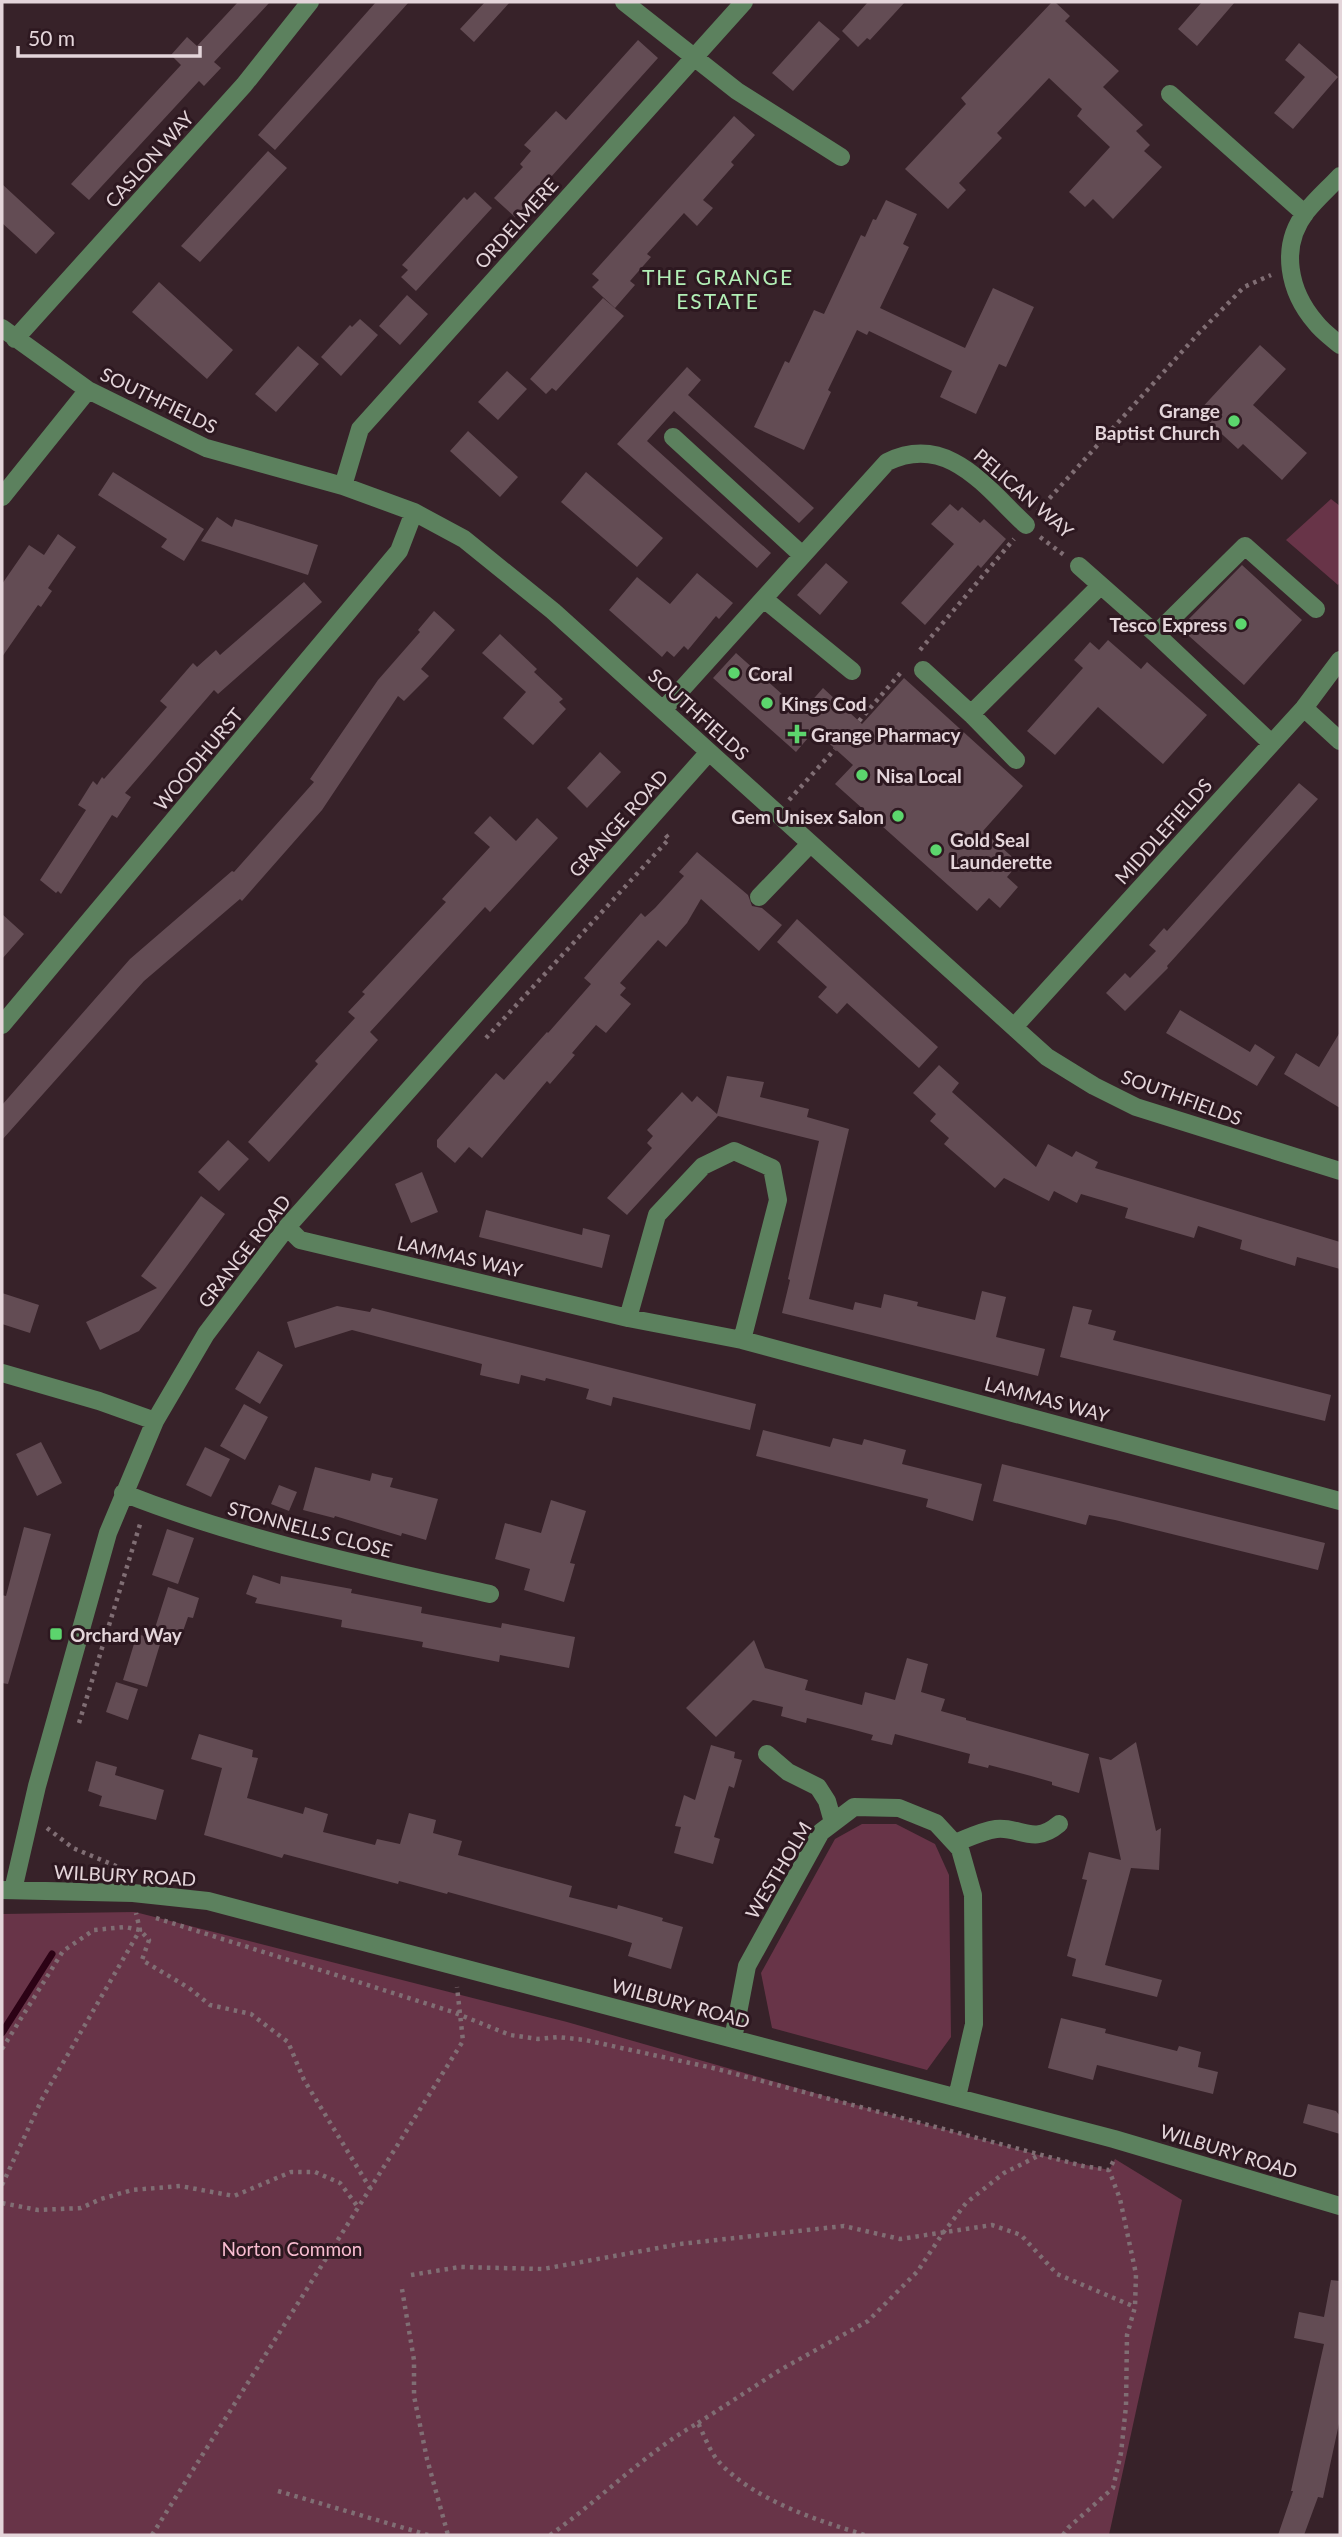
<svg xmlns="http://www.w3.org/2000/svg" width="1342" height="2537" font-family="Lato,sans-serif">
  <rect width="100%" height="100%" fill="#372229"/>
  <!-- green -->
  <path fill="#683448" d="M 1331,499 L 1340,506 L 1340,582 L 1338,585 L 1286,540 Z
    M 862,1824 L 896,1824 L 935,1844 L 949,1875 L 951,2037 L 927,2070 L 772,2028 L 761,1973 L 835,1839 Z
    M 135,1912 L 567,2022 L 891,2115 L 1039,2155 L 1109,2170 L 1115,2159 L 1182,2200 L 1109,2535 L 2,2535 L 2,1914 Z"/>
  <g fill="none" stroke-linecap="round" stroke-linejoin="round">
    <!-- stream -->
    <path stroke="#2c0215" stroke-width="7" d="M 2,2033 L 52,1954"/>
  </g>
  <!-- building -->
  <path fill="#634c54" d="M 238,2 L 270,2 L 214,62 L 221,68 L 204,86 L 199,81 L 89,200 L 71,184 L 181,65 L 171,55 L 187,37 L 197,46 Z
    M 376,2 L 409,2 L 275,150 L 258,135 Z
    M 485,2 L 510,2 L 474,42 L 460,29 Z
    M 868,2 L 905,2 L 870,40 L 867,38 L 858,47 L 842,31 Z
    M 1052,2 L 1055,2 L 1070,16 L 1065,21 L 1119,71 L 1103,87 L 1143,125 L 1136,131 L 1150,145 L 1144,151 L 1162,167 L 1113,219 L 1093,199 L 1085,207 L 1069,192 L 1110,147 L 1077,116 L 1082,109 L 1049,78 L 997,133 L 1002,138 L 959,183 L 966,190 L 948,209 L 905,169 L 966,104 L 961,98 Z
    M 1202,2 L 1235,2 L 1197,46 L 1178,29 Z
    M 819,21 L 840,39 L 793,91 L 772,73 Z
    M 638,40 L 658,58 L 515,217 L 494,198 L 523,167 L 520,164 L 531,151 L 524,145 L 556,111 L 566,120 Z
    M 1299,43 L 1338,77 L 1293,129 L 1274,113 L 1305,77 L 1285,60 Z
    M 734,116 L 755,135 L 731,162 L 734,165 L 703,200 L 713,208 L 697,226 L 684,213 L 647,254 L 651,257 L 630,281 L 635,285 L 615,308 L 592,287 L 599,280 L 592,274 Z
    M 268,151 L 287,168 L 200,262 L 181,246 Z
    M 2,184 L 55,233 L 36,254 L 2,223 Z
    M 475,192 L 492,208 L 416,291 L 401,277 L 408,270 L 402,265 L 464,197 L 467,200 Z
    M 886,200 L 917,214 L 903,244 L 909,247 L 880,308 L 965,348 L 993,288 L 1034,307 L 1006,367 L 999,364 L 976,414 L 940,397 L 952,371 L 869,331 L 867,335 L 857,330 L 828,390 L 831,392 L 804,450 L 754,427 L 785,361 L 789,363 L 814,310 L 824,314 L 861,235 L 865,237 L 873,219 L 876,220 Z
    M 159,282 L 233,350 L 207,379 L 132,312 Z
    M 407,295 L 428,314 L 400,345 L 379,326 Z
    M 603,298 L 624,316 L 556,391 L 552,388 L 546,394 L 530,379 Z
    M 360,319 L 378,335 L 341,376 L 321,357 L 350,325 L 352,327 Z
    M 1260,345 L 1286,369 L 1253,405 L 1307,453 L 1282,480 L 1243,444 L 1238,449 L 1198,412 Z
    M 298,346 L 319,364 L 276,412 L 255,394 Z
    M 687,367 L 701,380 L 688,395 L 814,508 L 799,523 L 674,411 L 647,441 L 771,553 L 757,568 L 617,444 Z
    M 507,371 L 527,389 L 498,420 L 478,402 Z
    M 468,431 L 518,477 L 500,497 L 450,451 Z
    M 113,472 L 204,529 L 184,561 L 161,547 L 167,539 L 98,495 Z
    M 586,472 L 663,538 L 637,567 L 561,502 Z
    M 950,504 L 958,511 L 962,507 L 980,523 L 984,519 L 1006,539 L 981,568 L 978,565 L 925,625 L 901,603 L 954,544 L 931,524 Z
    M 217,517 L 232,527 L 235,519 L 318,545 L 308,575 L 201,541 Z
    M 58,534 L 76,547 L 48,588 L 52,591 L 41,607 L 38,605 L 2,657 L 2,584 L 29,545 L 44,555 Z
    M 826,563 L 848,582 L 820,615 L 797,595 Z
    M 1242,565 L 1302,620 L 1244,685 L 1180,628 Z
    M 697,573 L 733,603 L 719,619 L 716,616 L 688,650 L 684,646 L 674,657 L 667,651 L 662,657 L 609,610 L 637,577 L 670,604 Z
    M 304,582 L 322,602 L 218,694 L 214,690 L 125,793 L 131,797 L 117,818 L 112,815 L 61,894 L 58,891 L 56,893 L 40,880 L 86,810 L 78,805 L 93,781 L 97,785 L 102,777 L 104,779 L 167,707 L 160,701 L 193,663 L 197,667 L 216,650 L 220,655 Z
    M 434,611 L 455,630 L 421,669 L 429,676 L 404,701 L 398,696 L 322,810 L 242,901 L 240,899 L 144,981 L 2,1140 L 2,1105 L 130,959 L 232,871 L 234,872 L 314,782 L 310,779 L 378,680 L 420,632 L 418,630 Z
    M 500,634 L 537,669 L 534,672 L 563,699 L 559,702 L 566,709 L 533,745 L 503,718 L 526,692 L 482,653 Z
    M 1108,640 L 1141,669 L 1147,662 L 1207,715 L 1163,764 L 1098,707 L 1055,755 L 1027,731 L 1083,668 L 1074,660 L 1090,642 L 1099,650 Z
    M 736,653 L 802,712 L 823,688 L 862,724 L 904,678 L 1023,786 L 983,831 L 1019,863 L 1007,877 L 1018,887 L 1000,908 L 989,898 L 977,911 L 835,784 L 853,765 L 832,746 L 814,731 L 796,752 L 713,678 Z
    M 600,752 L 621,772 L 587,808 L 567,788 Z
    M 1299,783 L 1318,799 L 1167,966 L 1168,968 L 1125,1011 L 1106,993 L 1125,973 L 1130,978 L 1156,951 L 1149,945 L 1164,928 L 1167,931 Z
    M 490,816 L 516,841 L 537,818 L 558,838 L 490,912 L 485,907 L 370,1032 L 378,1040 L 269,1162 L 248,1142 L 318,1064 L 315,1061 L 355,1018 L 348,1012 L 365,994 L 362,992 L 446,902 L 442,899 L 490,847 L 474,833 Z
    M 697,852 L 748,895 L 752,906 L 762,908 L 782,925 L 759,951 L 701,899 L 687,923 L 666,947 L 658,940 L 620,983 L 626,988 L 620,995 L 631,1004 L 606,1033 L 596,1025 L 572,1053 L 575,1055 L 550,1084 L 547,1081 L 482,1158 L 469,1147 L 455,1163 L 437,1147 L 437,1140 L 496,1073 L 504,1080 L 547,1032 L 548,1033 L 591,984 L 584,978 L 641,913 L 645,917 L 655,908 L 684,876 L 679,872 Z
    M 2,914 L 24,934 L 2,959 Z
    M 797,919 L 938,1047 L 919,1068 L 847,1003 L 837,1014 L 818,997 L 827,987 L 777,942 Z
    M 1180,1010 L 1250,1052 L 1255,1044 L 1275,1057 L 1257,1086 L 1166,1033 Z
    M 1340,1032 L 1340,1108 L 1284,1074 L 1296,1053 L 1319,1067 Z
    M 939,1065 L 959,1083 L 952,1092 L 1036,1167 L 1048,1144 L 1072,1157 L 1076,1151 L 1098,1162 L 1095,1168 L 1340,1242 L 1340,1269 L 1297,1257 L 1295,1266 L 1240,1249 L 1242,1240 L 1198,1226 L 1194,1238 L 1125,1218 L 1128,1208 L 1081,1194 L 1077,1203 L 1054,1191 L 1049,1201 L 1004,1178 L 995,1188 L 944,1144 L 949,1138 L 930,1121 L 936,1114 L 913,1093 Z
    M 727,1076 L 764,1082 L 760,1097 L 809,1109 L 807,1117 L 849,1129 L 809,1299 L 853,1310 L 855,1302 L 881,1308 L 884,1294 L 918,1302 L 917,1306 L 975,1320 L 982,1291 L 1006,1297 L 996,1337 L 1045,1349 L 1038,1376 L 782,1313 L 790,1280 L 788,1279 L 819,1141 L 718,1116 L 627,1215 L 607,1198 L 652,1148 L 647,1143 L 653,1136 L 647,1130 L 682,1092 L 692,1102 L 697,1096 L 717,1114 Z
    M 228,1140 L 249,1159 L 219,1191 L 198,1172 Z
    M 422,1172 L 438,1212 L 411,1223 L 395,1184 Z
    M 201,1196 L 225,1214 L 139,1331 L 100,1350 L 86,1322 L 157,1288 L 141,1276 Z
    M 486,1210 L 582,1235 L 583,1228 L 610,1235 L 602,1268 L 479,1237 Z
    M 2,1293 L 39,1305 L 30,1333 L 2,1324 Z
    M 337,1306 L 370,1312 L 372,1308 L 756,1404 L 750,1430 L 613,1397 L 611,1406 L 586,1399 L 589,1389 L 546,1378 L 545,1381 L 521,1375 L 519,1384 L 480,1375 L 482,1364 L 352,1330 L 295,1348 L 287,1322 Z
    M 1073,1306 L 1092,1310 L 1088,1324 L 1116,1331 L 1113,1340 L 1331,1395 L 1325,1421 L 1060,1357 Z
    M 258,1351 L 283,1365 L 260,1404 L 235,1389 Z
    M 244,1404 L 268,1417 L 245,1460 L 220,1446 Z
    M 763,1430 L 830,1447 L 833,1438 L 862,1445 L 864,1439 L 906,1450 L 902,1464 L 982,1484 L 973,1521 L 926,1507 L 928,1499 L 756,1456 Z
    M 41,1442 L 62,1483 L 37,1496 L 16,1454 Z
    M 205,1447 L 230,1459 L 211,1497 L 186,1485 Z
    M 1002,1464 L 1325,1543 L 1318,1570 L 1115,1520 L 1089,1515 L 1086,1525 L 993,1501 Z
    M 315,1467 L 370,1481 L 372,1473 L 383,1476 L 393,1478 L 390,1487 L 438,1499 L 426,1540 L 402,1533 L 401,1536 L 335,1516 L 334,1518 L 303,1510 Z
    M 279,1485 L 297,1492 L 289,1511 L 271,1504 Z
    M 551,1500 L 586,1511 L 570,1563 L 575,1564 L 564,1602 L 524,1590 L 530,1569 L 495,1559 L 505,1523 L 541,1533 Z
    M 24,1527 L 51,1534 L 8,1684 L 2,1683 L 2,1595 L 6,1596 Z
    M 167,1529 L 194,1538 L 178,1584 L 152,1575 Z
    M 253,1575 L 280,1584 L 281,1576 L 352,1589 L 351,1593 L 422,1607 L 421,1613 L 501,1628 L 502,1623 L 575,1637 L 569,1668 L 500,1655 L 499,1662 L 422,1647 L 423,1642 L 341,1627 L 342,1620 L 255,1603 L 257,1598 L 246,1594 Z
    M 168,1587 L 199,1598 L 193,1618 L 188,1617 L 181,1637 L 155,1628 Z
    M 137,1634 L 161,1641 L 147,1687 L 123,1680 Z
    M 754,1640 L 765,1668 L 808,1680 L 805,1690 L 862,1705 L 865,1692 L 895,1700 L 907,1658 L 928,1664 L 921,1692 L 945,1699 L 941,1711 L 966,1718 L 966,1720 L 1089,1754 L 1079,1793 L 1052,1785 L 1052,1782 L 1031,1776 L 989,1765 L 988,1768 L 968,1763 L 970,1754 L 895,1734 L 892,1745 L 871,1740 L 873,1735 L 851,1729 L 807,1718 L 806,1723 L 781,1716 L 783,1707 L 753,1700 L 716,1737 L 686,1708 Z
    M 116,1682 L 138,1689 L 128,1720 L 106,1712 Z
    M 199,1734 L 253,1750 L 252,1757 L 258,1758 L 247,1798 L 303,1814 L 305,1807 L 328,1814 L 323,1832 L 375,1845 L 377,1839 L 400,1844 L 409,1813 L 436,1820 L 433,1833 L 462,1841 L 458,1855 L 572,1886 L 569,1897 L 617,1909 L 618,1905 L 663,1918 L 662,1921 L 683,1927 L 671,1969 L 628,1956 L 632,1943 L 609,1936 L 448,1892 L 447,1894 L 399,1881 L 398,1884 L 284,1854 L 282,1858 L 204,1835 L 222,1768 L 191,1759 Z
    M 1136,1742 L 1156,1831 L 1161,1828 L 1159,1870 L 1131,1868 L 1105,1965 L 1162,1980 L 1157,1997 L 1072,1976 L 1076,1959 L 1067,1956 L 1087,1880 L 1082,1879 L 1089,1852 L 1121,1860 L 1099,1757 L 1111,1760 Z
    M 711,1745 L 735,1752 L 734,1758 L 742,1760 L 734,1788 L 729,1786 L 714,1837 L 720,1839 L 713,1864 L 674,1853 L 681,1827 L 675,1826 L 684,1795 L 695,1800 Z
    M 96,1761 L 117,1767 L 115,1775 L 164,1790 L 156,1820 L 99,1806 L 102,1796 L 88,1791 Z
    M 1061,2018 L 1106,2029 L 1105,2033 L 1177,2051 L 1179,2046 L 1201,2052 L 1198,2067 L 1218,2072 L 1213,2094 L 1097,2065 L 1093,2080 L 1048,2068 Z
    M 1308,2104 L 1336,2111 L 1340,2116 L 1340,2134 L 1303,2123 Z
    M 1331,2280 L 1340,2281 L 1340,2419 L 1323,2498 L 1318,2497 L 1304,2535 L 1278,2535 L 1293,2491 L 1291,2491 L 1324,2344 L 1294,2338 L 1299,2312 L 1324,2317 Z"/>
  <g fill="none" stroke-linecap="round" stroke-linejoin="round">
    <!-- path -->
    <path stroke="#806e74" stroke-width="4.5" stroke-dasharray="3.5 5" stroke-linecap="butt" d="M 1038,511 L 1198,334 L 1244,287 L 1271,275
      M 1040,537 L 1064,555
      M 920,650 L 1014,539
      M 859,721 L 903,670
      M 789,800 L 835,749
      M 486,1038 L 669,839 L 664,833
      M 79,1723 L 141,1521
      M 47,1828 L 73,1848 L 128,1871
      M 156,1918 L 453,2012 L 510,2035 L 538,2039 L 558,2037 L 585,2040 L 713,2068 L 1083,2166 L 1109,2170 L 1114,2160
      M 2,2049 L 63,1951 L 94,1930 L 125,1927 L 140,1930 L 149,1940 L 142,1960 L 189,1988 L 210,2005 L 251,2014 L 288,2042 L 304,2080 L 370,2188
      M 2,2185 L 42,2099 L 140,1930 L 136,1913
      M 2,2203 L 38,2210 L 81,2208 L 101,2199 L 132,2190 L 180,2186 L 234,2196 L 291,2172 L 315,2172 L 340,2183 L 358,2207
      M 411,2275 L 460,2267 L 543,2269 L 680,2244 L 844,2226 L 900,2239 L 992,2225 L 1021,2235 L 1057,2274 L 1135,2307
      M 402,2289 L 414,2360 L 414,2396 L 427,2459 L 448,2535
      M 698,2423 L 780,2370 L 868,2321 L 917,2272 L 943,2233 L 966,2203 L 1004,2173 L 1038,2156
      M 278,2491 L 428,2535
      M 152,2535 L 463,2041 L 457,1987
      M 550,2535 C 600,2500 646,2452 698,2423 C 704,2435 710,2452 719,2462 C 754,2500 816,2520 865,2535
      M 1063,2535 L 1068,2528 L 1113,2488 L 1121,2453 L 1126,2406 L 1127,2335 L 1135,2307 L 1136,2274 L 1120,2199 L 1109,2170"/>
    <!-- minor -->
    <path stroke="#5c815e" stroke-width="18" d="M 624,2 L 737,91 L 841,157
      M 1170,94 L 1305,214
      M 1340,176 C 1329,188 1316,199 1306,212 C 1279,247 1289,292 1316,323 C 1322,331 1332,338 1340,345
      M 2,328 L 88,390 L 206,448 L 343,486 L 414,512 L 464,539 L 553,611 L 1047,1057 L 1094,1086 L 1136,1107 L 1340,1171
      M 15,339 L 244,85 L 310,2
      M 673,437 L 802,555
      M 343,486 L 360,429 L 744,2
      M 2,497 L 88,390
      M 1079,566 L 1156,634 L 1271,743
      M 764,599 L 852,671
      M 1156,634 L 1245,546 L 1316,609
      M 923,670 L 971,714 L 1100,586
      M 1304,708 L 1340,741
      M 663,710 L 887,462 C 948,432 986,488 1026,525
      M 971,714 L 1016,760
      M 759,897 L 810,844
      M 2,1025 L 399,551 L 414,512
      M 1014,1027 L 1304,708 L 1340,660
      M 287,1227 L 300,1240 L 628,1318 L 742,1340 L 1340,1501
      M 628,1318 L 657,1215 L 703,1166 L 734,1151 L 772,1168 L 778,1200 L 742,1340
      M 2,1373 L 99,1401 L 155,1421
      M 123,1493 C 242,1540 366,1566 490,1594
      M 767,1754 L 788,1772 L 818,1787 L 827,1801 L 833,1822
      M 955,1843 C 968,1838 982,1831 996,1829 C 1020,1826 1033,1846 1059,1824
      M 2,1890 L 133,1893 L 208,1901 L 1114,2139 L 1340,2206
      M 13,1890 L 37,1786 L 108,1533 L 155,1421 L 206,1334 L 287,1227 L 709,752
      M 733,2039 L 747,1966 L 821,1832 L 854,1807 L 899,1808 L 936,1823 L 960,1849 L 973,1895 L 974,2024 L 957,2097"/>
  </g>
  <!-- markers -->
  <g fill="#5cd56d" stroke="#2d1820" stroke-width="2.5">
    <circle cx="1234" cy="421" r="7"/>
    <circle cx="1241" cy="624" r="7"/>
    <circle cx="734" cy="673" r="7"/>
    <circle cx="767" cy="703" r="7"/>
    <path d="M793.5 723.5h7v7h7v7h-7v7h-7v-7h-7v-7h7z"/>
    <circle cx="862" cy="775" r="7"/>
    <circle cx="898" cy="816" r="7"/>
    <circle cx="936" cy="850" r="7"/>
    <rect x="49" y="1627" width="14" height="14" rx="3.5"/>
  </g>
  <g text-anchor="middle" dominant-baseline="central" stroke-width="6" stroke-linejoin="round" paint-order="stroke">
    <!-- street labels -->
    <g font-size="19" fill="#e4d5da" stroke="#2d1820">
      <text transform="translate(149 159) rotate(-48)">CASLON WAY</text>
      <text transform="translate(516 223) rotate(-48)">ORDELMERE</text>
      <text transform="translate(159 400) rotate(26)">SOUTHFIELDS</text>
      <text transform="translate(1024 493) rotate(41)">PELICAN WAY</text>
      <text transform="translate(699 714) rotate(42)">SOUTHFIELDS</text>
      <text transform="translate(198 759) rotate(-50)">WOODHURST</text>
      <text transform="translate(618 823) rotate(-48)">GRANGE ROAD</text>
      <text transform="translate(1163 831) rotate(-48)">MIDDLEFIELDS</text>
      <text transform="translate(1182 1097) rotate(20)">SOUTHFIELDS</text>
      <text transform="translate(244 1251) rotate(-52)">GRANGE ROAD</text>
      <text transform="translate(460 1256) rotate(13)">LAMMAS WAY</text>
      <text transform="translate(1047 1399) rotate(15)">LAMMAS WAY</text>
      <text transform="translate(310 1529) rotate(15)">STONNELLS CLOSE</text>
      <text transform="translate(778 1870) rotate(-59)">WESTHOLM</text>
      <text transform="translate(125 1875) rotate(3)">WILBURY ROAD</text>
      <text transform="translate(681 2003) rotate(15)">WILBURY ROAD</text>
      <text transform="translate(1229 2151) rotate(17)">WILBURY ROAD</text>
    </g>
    <!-- poi labels -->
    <g font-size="19" font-weight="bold" fill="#e4d5da" stroke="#2d1820" text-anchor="start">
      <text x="1220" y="410" text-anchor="end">Grange<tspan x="1220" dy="22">Baptist Church</tspan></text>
      <text x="1227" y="624" text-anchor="end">Tesco Express</text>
      <text x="748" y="673">Coral</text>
      <text x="781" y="703">Kings Cod</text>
      <text x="811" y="734">Grange Pharmacy</text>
      <text x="876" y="775">Nisa Local</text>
      <text x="884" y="816" text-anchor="end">Gem Unisex Salon</text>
      <text x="950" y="839">Gold Seal<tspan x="950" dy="22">Launderette</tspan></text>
      <text x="70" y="1634">Orchard Way</text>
    </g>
    <!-- park labels -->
    <g font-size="19" fill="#f8bcd0" stroke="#2d1820">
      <text x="292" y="2248">Norton Common</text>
    </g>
    <!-- neighbourhood labels -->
    <g font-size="21" letter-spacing="2" fill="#b2efb6" stroke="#2d1820">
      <text x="718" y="276">THE GRANGE<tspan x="718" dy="24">ESTATE</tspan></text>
    </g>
  </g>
  <!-- border -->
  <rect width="1342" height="2537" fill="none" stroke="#e4d5da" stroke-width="7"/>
  <!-- scale -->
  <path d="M18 46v10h182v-10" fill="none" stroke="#e4d5da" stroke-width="3.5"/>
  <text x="28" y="46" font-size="21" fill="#e4d5da" stroke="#2d1820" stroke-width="5" paint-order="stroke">50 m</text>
</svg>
